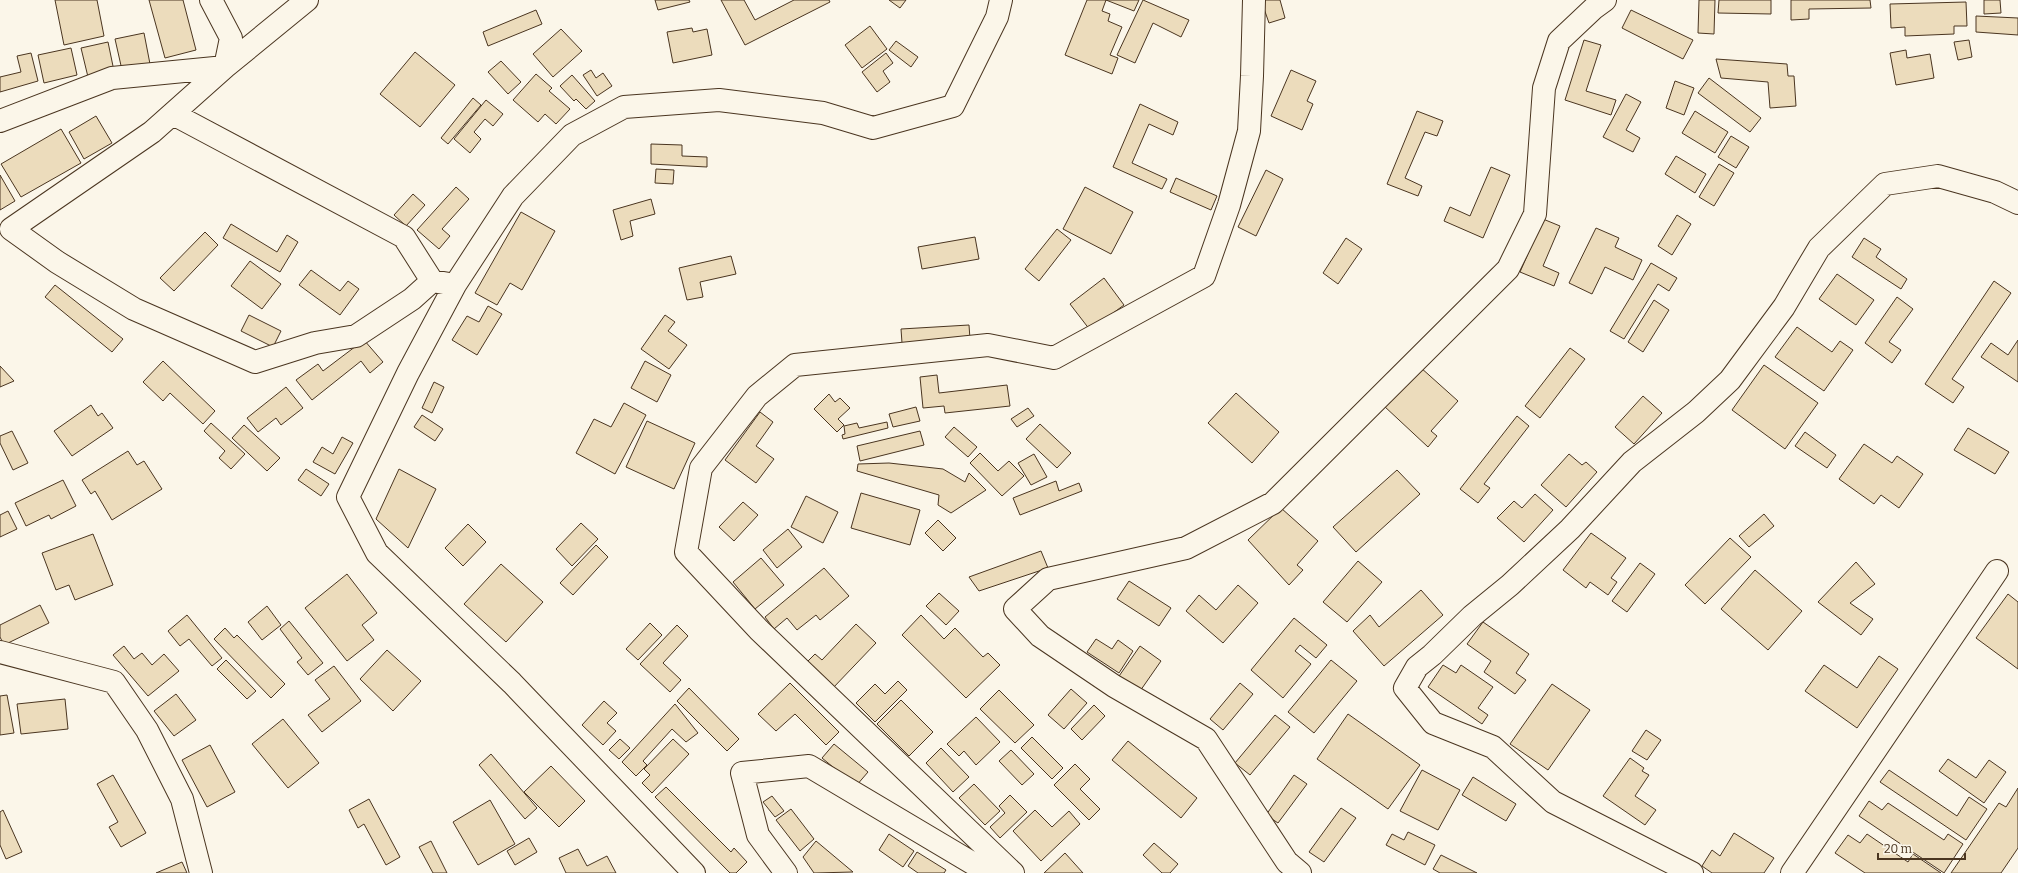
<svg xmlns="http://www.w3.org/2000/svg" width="2018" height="873" font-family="Bitter,serif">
  <rect width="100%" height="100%" fill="#fbf6e9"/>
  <!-- building -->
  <path fill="#ecdcbc" stroke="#4a3520" d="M 55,0 L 97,0 L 104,36 L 64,45 Z
    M 149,0 L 183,0 L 196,50 L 165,58 Z
    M 655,0 L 689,0 L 690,2 L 658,10 Z
    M 721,0 L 744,0 L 755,20 L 794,0 L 829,0 L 830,2 L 745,45 Z
    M 889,0 L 906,0 L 900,8 Z
    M 1087,0 L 1139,0 L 1134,11 L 1106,0 L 1102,11 L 1110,14 L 1108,21 L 1122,27 L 1110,55 L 1118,58 L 1112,74 L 1065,55 Z
    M 1143,0 L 1189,20 L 1181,37 L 1153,23 L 1135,63 L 1117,55 Z
    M 1261,0 L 1280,0 L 1285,18 L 1269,23 Z
    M 1699,0 L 1715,0 L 1714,34 L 1698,33 Z
    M 1719,0 L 1771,0 L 1771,14 L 1718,13 Z
    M 1791,0 L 1870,0 L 1871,8 L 1809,9 L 1809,19 L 1791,20 Z
    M 1984,0 L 2000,0 L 2001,13 L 1984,14 Z
    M 1966,2 L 1967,26 L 1954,26 L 1954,34 L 1905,36 L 1905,27 L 1891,28 L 1890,4 Z
    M 536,10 L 542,24 L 488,46 L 483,32 Z
    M 1631,10 L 1693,40 L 1683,59 L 1622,28 Z
    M 1976,16 L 2018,18 L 2018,35 L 1976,32 Z
    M 870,26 L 887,49 L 862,68 L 845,45 Z
    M 692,28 L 693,32 L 707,29 L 712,55 L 673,63 L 667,32 Z
    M 561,29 L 582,51 L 553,77 L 533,54 Z
    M 144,33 L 150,64 L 122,70 L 115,39 Z
    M 1584,40 L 1601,45 L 1586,91 L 1616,100 L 1611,115 L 1565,100 Z
    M 1969,40 L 1972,57 L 1958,60 L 1954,42 Z
    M 896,41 L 918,57 L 911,67 L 889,50 Z
    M 108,42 L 114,71 L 88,77 L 81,48 Z
    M 71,48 L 77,75 L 44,83 L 38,55 Z
    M 1906,50 L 1907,58 L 1930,54 L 1934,78 L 1896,85 L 1890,53 Z
    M 415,52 L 455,85 L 420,127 L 380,94 Z
    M 31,53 L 38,81 L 0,92 L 0,77 L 21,72 L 17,56 Z
    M 886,53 L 893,63 L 883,71 L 890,82 L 877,92 L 862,72 Z
    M 1716,59 L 1787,64 L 1788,76 L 1794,76 L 1796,106 L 1770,108 L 1768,82 L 1721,78 Z
    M 501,61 L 521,82 L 508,94 L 488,72 Z
    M 591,70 L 596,78 L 603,73 L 612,86 L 597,96 L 583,75 Z
    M 1291,70 L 1316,81 L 1307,101 L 1313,104 L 1302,130 L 1271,116 Z
    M 536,74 L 552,88 L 549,91 L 570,109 L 556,124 L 545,114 L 538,122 L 513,100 Z
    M 572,75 L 595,101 L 586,109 L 576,99 L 574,101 L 560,86 Z
    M 1709,78 L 1761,118 L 1750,132 L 1698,93 Z
    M 1675,81 L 1694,88 L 1684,115 L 1666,108 Z
    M 1626,94 L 1641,102 L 1626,130 L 1640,138 L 1633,152 L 1603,137 Z
    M 473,98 L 481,105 L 448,144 L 441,138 Z
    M 486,100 L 503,114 L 493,126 L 485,119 L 474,132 L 481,139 L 470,153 L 454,139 Z
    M 1140,104 L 1178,122 L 1173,135 L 1149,124 L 1132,163 L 1167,179 L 1162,189 L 1113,167 Z
    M 1417,111 L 1443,121 L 1437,136 L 1425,132 L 1405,178 L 1422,186 L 1418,196 L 1387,184 Z
    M 1695,111 L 1728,132 L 1715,153 L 1682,133 Z
    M 96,116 L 112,143 L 84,159 L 69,132 Z
    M 61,129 L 81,163 L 21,197 L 1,164 Z
    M 1731,136 L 1749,147 L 1736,168 L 1718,157 Z
    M 651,144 L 682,145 L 682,156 L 707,157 L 707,167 L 651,164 Z
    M 1676,156 L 1706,174 L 1695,193 L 1665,174 Z
    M 1719,164 L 1734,173 L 1714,206 L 1699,197 Z
    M 1491,167 L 1510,175 L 1483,238 L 1444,221 L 1450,207 L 1470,216 Z
    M 656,169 L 674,170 L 673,184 L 655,183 Z
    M 1266,170 L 1283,179 L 1256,236 L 1238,227 Z
    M 0,175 L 15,201 L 0,210 Z
    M 1176,178 L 1217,196 L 1211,210 L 1170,192 Z
    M 456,187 L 469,199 L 442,229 L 450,236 L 439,249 L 417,230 Z
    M 1085,187 L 1133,212 L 1111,254 L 1063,229 Z
    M 413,194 L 425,205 L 406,226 L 394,215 Z
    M 651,199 L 655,214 L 630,221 L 633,236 L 621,240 L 613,210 Z
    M 521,212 L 555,231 L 522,290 L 510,283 L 497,305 L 475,293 Z
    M 1677,215 L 1691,224 L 1672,255 L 1658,246 Z
    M 1543,219 L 1560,226 L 1543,266 L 1559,273 L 1554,286 L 1520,272 Z
    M 231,224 L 277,252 L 287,235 L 298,242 L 280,272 L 223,238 Z
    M 1596,228 L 1619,238 L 1615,247 L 1642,260 L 1633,280 L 1605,267 L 1592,294 L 1569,283 Z
    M 1057,229 L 1071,240 L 1039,281 L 1025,269 Z
    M 205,232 L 218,245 L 174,291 L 160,278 Z
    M 975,237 L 979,259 L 922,269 L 918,247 Z
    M 1346,238 L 1362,249 L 1338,284 L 1323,273 Z
    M 1864,238 L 1881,249 L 1876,257 L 1907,279 L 1901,289 L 1852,257 Z
    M 731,256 L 736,274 L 700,282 L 703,297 L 687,300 L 679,268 Z
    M 250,261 L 281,284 L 262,309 L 231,286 Z
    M 1651,263 L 1677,278 L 1669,291 L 1658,284 L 1624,339 L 1610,331 Z
    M 311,270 L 340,291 L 348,281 L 359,289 L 340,315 L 299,285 Z
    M 1837,274 L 1874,300 L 1856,325 L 1819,299 Z
    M 1104,278 L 1124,305 L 1090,330 L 1070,304 Z
    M 1994,281 L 2011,293 L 1952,379 L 1964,387 L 1953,403 L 1925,384 Z
    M 55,285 L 123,339 L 112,352 L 45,297 Z
    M 1897,297 L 1913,309 L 1889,342 L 1901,350 L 1892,363 L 1865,343 Z
    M 1654,300 L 1669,310 L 1643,352 L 1628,342 Z
    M 488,306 L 502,314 L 477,355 L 452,340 L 467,316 L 479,322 Z
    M 249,315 L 281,331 L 273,347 L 241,331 Z
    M 665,315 L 675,322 L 668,331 L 687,345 L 669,369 L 641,349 Z
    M 969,325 L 970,339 L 902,343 L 901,329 Z
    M 1797,327 L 1832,352 L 1840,341 L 1853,350 L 1824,391 L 1775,357 Z
    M 364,340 L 383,362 L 370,373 L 361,361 L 312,400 L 296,380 L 318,364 L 323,371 Z
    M 2018,340 L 2018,382 L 1981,357 L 1991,343 L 2008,355 Z
    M 1570,348 L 1585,359 L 1540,418 L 1525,406 Z
    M 163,361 L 215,411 L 203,424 L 170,393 L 163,401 L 143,382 Z
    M 645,361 L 671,375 L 657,402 L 631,388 Z
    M 1764,365 L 1818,403 L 1785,449 L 1732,410 Z
    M 0,366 L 14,381 L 0,387 Z
    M 1420,367 L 1458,401 L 1431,431 L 1437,436 L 1428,447 L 1384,406 Z
    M 937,375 L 939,393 L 1007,385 L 1010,406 L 945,413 L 944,406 L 923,408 L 920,377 Z
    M 434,382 L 444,387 L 432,413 L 422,408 Z
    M 286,387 L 303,408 L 281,425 L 276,418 L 258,432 L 247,418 Z
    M 1236,393 L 1279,432 L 1252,463 L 1208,423 Z
    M 829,394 L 835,402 L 840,398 L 850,408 L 838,419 L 844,425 L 837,432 L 814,409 Z
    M 1643,396 L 1662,413 L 1634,444 L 1615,427 Z
    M 624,403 L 646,415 L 615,474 L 576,453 L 594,419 L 611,427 Z
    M 91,405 L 98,416 L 102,413 L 113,428 L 72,456 L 54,431 Z
    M 916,407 L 920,421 L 893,427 L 889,414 Z
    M 1028,408 L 1034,416 L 1017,427 L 1011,419 Z
    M 760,412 L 773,422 L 756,446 L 774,459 L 756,483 L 725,460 Z
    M 422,415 L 443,429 L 435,441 L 414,427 Z
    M 1517,416 L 1529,426 L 1484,484 L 1490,488 L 1478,503 L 1460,489 Z
    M 647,421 L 695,443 L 674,489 L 626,467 Z
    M 887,422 L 888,428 L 843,439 L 842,435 L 845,434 L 844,426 L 857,423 L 859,428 Z
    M 211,423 L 245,454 L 231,469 L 219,458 L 225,451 L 204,431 Z
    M 1040,424 L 1071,453 L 1057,468 L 1026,439 Z
    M 244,425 L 280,458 L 267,471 L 232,438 Z
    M 954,427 L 977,447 L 968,457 L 945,437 Z
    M 1968,428 L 2009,452 L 1995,474 L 1954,450 Z
    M 12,431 L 28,463 L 13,470 L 0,443 L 0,436 Z
    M 920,431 L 924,445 L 860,461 L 857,446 Z
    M 1805,432 L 1836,455 L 1827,468 L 1795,446 Z
    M 342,437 L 353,443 L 335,474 L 313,462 L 322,447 L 333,454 Z
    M 1864,444 L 1892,463 L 1897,456 L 1923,474 L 1899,508 L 1881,495 L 1874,504 L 1839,479 Z
    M 128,451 L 137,465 L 144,461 L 162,489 L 112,520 L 95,491 L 91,494 L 82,480 Z
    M 980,453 L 998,471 L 1009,461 L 1024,476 L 1002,496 L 970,463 Z
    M 1034,454 L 1047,477 L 1031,485 L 1018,463 Z
    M 1569,454 L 1582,465 L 1586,462 L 1597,472 L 1566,507 L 1541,485 Z
    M 889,463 L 943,469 L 965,482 L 969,473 L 986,490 L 951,513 L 938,505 L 939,495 L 857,471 L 858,464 Z
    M 306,469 L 329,484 L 321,496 L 298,480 Z
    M 399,469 L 436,489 L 408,548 L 376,519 Z
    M 1397,470 L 1420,494 L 1356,552 L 1333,527 Z
    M 63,480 L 76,506 L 51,519 L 49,515 L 26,526 L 15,503 Z
    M 1056,481 L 1059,491 L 1079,483 L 1082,491 L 1020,515 L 1013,498 Z
    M 861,493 L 920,510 L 910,545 L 851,528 Z
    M 1535,494 L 1553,510 L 1524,542 L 1497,518 L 1514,501 L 1522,508 Z
    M 806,496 L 838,512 L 823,543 L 791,527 Z
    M 743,502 L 758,515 L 734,541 L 719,527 Z
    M 1281,508 L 1318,541 L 1297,565 L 1303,570 L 1289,585 L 1248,540 Z
    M 8,511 L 17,529 L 0,537 L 0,515 Z
    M 1764,514 L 1774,526 L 1749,547 L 1739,536 Z
    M 938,520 L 956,538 L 943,551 L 925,533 Z
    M 581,523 L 598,539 L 572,566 L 556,549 Z
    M 468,524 L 486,542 L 463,566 L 445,548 Z
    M 788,529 L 802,547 L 777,568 L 763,550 Z
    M 1591,533 L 1626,558 L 1611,578 L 1617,582 L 1608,595 L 1590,582 L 1586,588 L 1563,570 Z
    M 93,534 L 113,585 L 75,600 L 69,585 L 56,590 L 42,553 Z
    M 1730,538 L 1751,557 L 1705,604 L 1685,585 Z
    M 596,545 L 608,557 L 573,595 L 560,583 Z
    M 1041,551 L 1048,568 L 979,591 L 969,577 Z
    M 761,558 L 784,585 L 755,609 L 733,582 Z
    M 1358,561 L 1382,582 L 1347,622 L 1323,602 Z
    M 1856,562 L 1875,584 L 1850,603 L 1873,619 L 1861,635 L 1818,602 Z
    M 1640,563 L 1655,574 L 1627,612 L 1612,601 Z
    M 501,564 L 543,602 L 506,642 L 464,604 Z
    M 824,568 L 849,596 L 820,620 L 816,615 L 797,630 L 787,618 L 774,629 L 765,617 Z
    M 1755,570 L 1802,611 L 1768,650 L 1721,609 Z
    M 347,574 L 377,613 L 362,625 L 374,640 L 347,661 L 305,608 Z
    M 1129,581 L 1171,608 L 1159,626 L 1117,599 Z
    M 1238,585 L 1258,603 L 1223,643 L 1186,611 L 1199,595 L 1216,610 Z
    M 1421,590 L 1443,615 L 1384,666 L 1353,631 L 1370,615 L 1379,627 Z
    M 939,593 L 959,611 L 946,625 L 926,606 Z
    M 2008,594 L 2018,602 L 2018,669 L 1976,638 Z
    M 40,605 L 49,623 L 4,645 L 0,637 L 0,625 Z
    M 267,606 L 281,625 L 262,640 L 248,622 Z
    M 187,615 L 222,658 L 212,666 L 189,639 L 180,646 L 168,631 Z
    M 921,615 L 944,639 L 955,628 L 983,657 L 988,653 L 1000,665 L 966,698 L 902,635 Z
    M 1294,618 L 1327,645 L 1316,658 L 1300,645 L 1295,651 L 1311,664 L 1283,698 L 1251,670 Z
    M 289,621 L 323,663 L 308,675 L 297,662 L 302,658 L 280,629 Z
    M 1483,622 L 1529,654 L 1516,673 L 1526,680 L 1515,694 L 1484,672 L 1491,661 L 1467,644 Z
    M 650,623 L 662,635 L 638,660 L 626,649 Z
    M 856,624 L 876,643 L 832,689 L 805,664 L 815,654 L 822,660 Z
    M 677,625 L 688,636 L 663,663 L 681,680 L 670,692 L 640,664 Z
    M 225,628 L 234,638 L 237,635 L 285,684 L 271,698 L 214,639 Z
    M 1096,639 L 1112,649 L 1118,640 L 1133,651 L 1119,673 L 1087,652 Z
    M 124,646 L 134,659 L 142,653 L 152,665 L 164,654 L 179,671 L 148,696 L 113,655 Z
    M 1140,646 L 1161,661 L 1138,694 L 1117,679 Z
    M 387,650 L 421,681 L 393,711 L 360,679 Z
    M 1879,656 L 1898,669 L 1857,728 L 1805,691 L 1824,665 L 1857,688 Z
    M 226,660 L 256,691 L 247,699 L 217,669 Z
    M 1331,660 L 1357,681 L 1314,733 L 1288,712 Z
    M 1443,665 L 1456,673 L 1461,665 L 1493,687 L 1478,708 L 1488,715 L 1482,724 L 1428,687 Z
    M 334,666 L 361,701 L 322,732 L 308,715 L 330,699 L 315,680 Z
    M 898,681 L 907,690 L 875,722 L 856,703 L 875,684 L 885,694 Z
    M 790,683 L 839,732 L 826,745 L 795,714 L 776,731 L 758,714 Z
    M 1240,683 L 1253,694 L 1223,730 L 1210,719 Z
    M 1552,684 L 1590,710 L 1548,770 L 1510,744 Z
    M 689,688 L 739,739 L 727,751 L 677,701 Z
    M 1071,689 L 1087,703 L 1064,729 L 1048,715 Z
    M 999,690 L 1034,725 L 1015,743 L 980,709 Z
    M 176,694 L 196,720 L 174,736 L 154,711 Z
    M 7,695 L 14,733 L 0,735 L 0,696 Z
    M 65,699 L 68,729 L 21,734 L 17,704 Z
    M 901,700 L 933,732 L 909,756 L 877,724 Z
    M 604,701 L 617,713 L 607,723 L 616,731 L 603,745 L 582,725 Z
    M 675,704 L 698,733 L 686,742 L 672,729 L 643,761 L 647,765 L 636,776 L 622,762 Z
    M 1094,705 L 1105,716 L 1082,740 L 1071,729 Z
    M 1348,714 L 1420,765 L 1388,809 L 1317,759 Z
    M 1275,715 L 1290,727 L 1250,775 L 1235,763 Z
    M 976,717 L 1000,742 L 976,765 L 964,751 L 959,756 L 947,744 Z
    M 283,719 L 319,763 L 288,788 L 252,744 Z
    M 1646,730 L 1661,740 L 1647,760 L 1632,751 Z
    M 1032,737 L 1063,768 L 1052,779 L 1021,748 Z
    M 620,739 L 630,748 L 619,759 L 609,750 Z
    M 673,739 L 689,754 L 652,793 L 642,783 L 650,775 L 644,769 Z
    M 1128,741 L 1197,798 L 1181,818 L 1112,760 Z
    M 834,744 L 868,772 L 856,786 L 822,758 Z
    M 210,745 L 235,792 L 207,807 L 182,760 Z
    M 941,748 L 969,777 L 953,792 L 926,763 Z
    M 1011,750 L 1034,774 L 1022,785 L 999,761 Z
    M 491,754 L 537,808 L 525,819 L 479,765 Z
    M 1630,758 L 1644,768 L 1642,771 L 1649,775 L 1635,796 L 1656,810 L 1645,825 L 1603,796 Z
    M 1948,759 L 1976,778 L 1989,760 L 2006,772 L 1984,803 L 1939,771 Z
    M 1075,764 L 1090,779 L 1080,789 L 1100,809 L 1089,820 L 1054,785 Z
    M 551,766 L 585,801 L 559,827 L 524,792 Z
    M 1422,770 L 1460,790 L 1438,830 L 1400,811 Z
    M 1889,770 L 1957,816 L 1969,797 L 1987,809 L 1966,840 L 1880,782 Z
    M 113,775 L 146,833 L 121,847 L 109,827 L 118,822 L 97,784 Z
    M 1294,775 L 1307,784 L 1278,823 L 1266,815 Z
    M 1473,777 L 1516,804 L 1506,821 L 1462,795 Z
    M 974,784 L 1000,811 L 985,825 L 959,798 Z
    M 666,787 L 731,852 L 734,848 L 747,862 L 736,873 L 730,873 L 655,797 Z
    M 2018,788 L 2018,848 L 2001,873 L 1951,873 L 1999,803 L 2006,807 Z
    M 1010,795 L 1027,812 L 1000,838 L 990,827 L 1005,813 L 999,806 Z
    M 772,796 L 784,811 L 775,817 L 763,802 Z
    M 369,799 L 400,857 L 386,865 L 364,824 L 358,828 L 349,810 Z
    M 490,800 L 515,844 L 478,865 L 453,822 Z
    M 1869,801 L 1882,810 L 1888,803 L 1944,840 L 1948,834 L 1963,844 L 1944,873 L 1859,816 Z
    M 1341,808 L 1356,818 L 1324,862 L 1309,852 Z
    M 791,809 L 814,839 L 800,851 L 776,820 Z
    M 3,810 L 22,852 L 6,859 L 0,845 L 0,812 Z
    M 1035,810 L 1052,827 L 1069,811 L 1080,824 L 1041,861 L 1013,831 Z
    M 1408,832 L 1435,845 L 1425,865 L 1386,845 L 1392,834 L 1404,840 Z
    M 1734,833 L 1774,858 L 1764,873 L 1712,873 L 1702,866 L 1712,850 L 1720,856 Z
    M 889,834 L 914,851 L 903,867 L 879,850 Z
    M 1867,834 L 1908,862 L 1913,854 L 1941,873 L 1865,873 L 1835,853 L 1848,835 L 1860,843 Z
    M 529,838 L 537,852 L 515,865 L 507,851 Z
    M 431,841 L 447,873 L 433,873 L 419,847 Z
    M 816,841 L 853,872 L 814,873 L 803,857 Z
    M 1154,843 L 1178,864 L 1170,873 L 1162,873 L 1143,855 Z
    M 578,849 L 587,866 L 607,856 L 616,873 L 566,873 L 559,858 Z
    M 917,852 L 946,870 L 944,873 L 918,873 L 908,866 Z
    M 1065,853 L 1083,873 L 1044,873 Z
    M 1441,855 L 1477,873 L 1440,873 L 1433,869 Z
    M 182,862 L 187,873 L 156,873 Z"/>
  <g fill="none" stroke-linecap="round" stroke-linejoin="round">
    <defs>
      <path id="minor" d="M 307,0 L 225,67 L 152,132 L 11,229 L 57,262 L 134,309 L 255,362 L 315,343 L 356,336 L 412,299 L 432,281 L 455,285 L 408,373 L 348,497 L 377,553 L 512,683 L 694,873
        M 173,114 L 404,237 L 432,281
        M 0,121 L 112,78 L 225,67 L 231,38 L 211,0
        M 455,285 L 513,196 L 572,135 L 624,107 L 719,100 L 823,113 L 873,128 L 953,106 L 997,17 L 1001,0
        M 0,652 L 114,682 L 147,730 L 182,799 L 201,873
        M 786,873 L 758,835 L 742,773 L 809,766 L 989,873
        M 1013,873 L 759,630 L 686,552 L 701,468 L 757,396 L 795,365 L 988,345 L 1054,358 L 1204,276 L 1229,205 L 1249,131 L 1252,76 L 1254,0
        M 1300,873 L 1287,862 L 1206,739 L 1114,686 L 1040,636 L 1015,609 L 1048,579 L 1186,548 L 1273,503 L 1508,269 L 1535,214 L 1544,88 L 1559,41 L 1594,8 L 1605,0
        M 1692,873 L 1553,802 L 1493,747 L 1433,723 L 1405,688 L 1417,667 L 1432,655 L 1472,616 L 1510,585 L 1570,529 L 1632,462 L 1696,412 L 1730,380 L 1784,307 L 1819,248 L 1885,184 L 1938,176 L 1995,192 L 2018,203
        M 1792,873 L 1997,571"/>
    </defs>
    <!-- minor casing -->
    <use href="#minor" stroke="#4a3520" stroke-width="24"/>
    <!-- minor -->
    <use href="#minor" stroke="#fbf6e9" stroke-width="22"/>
  </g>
  <!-- scale -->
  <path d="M1878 853v6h87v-6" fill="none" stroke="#4a3520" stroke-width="2"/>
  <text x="1884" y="853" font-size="12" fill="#4a3520" stroke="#fbf6e9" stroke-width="3" paint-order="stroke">20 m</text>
</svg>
